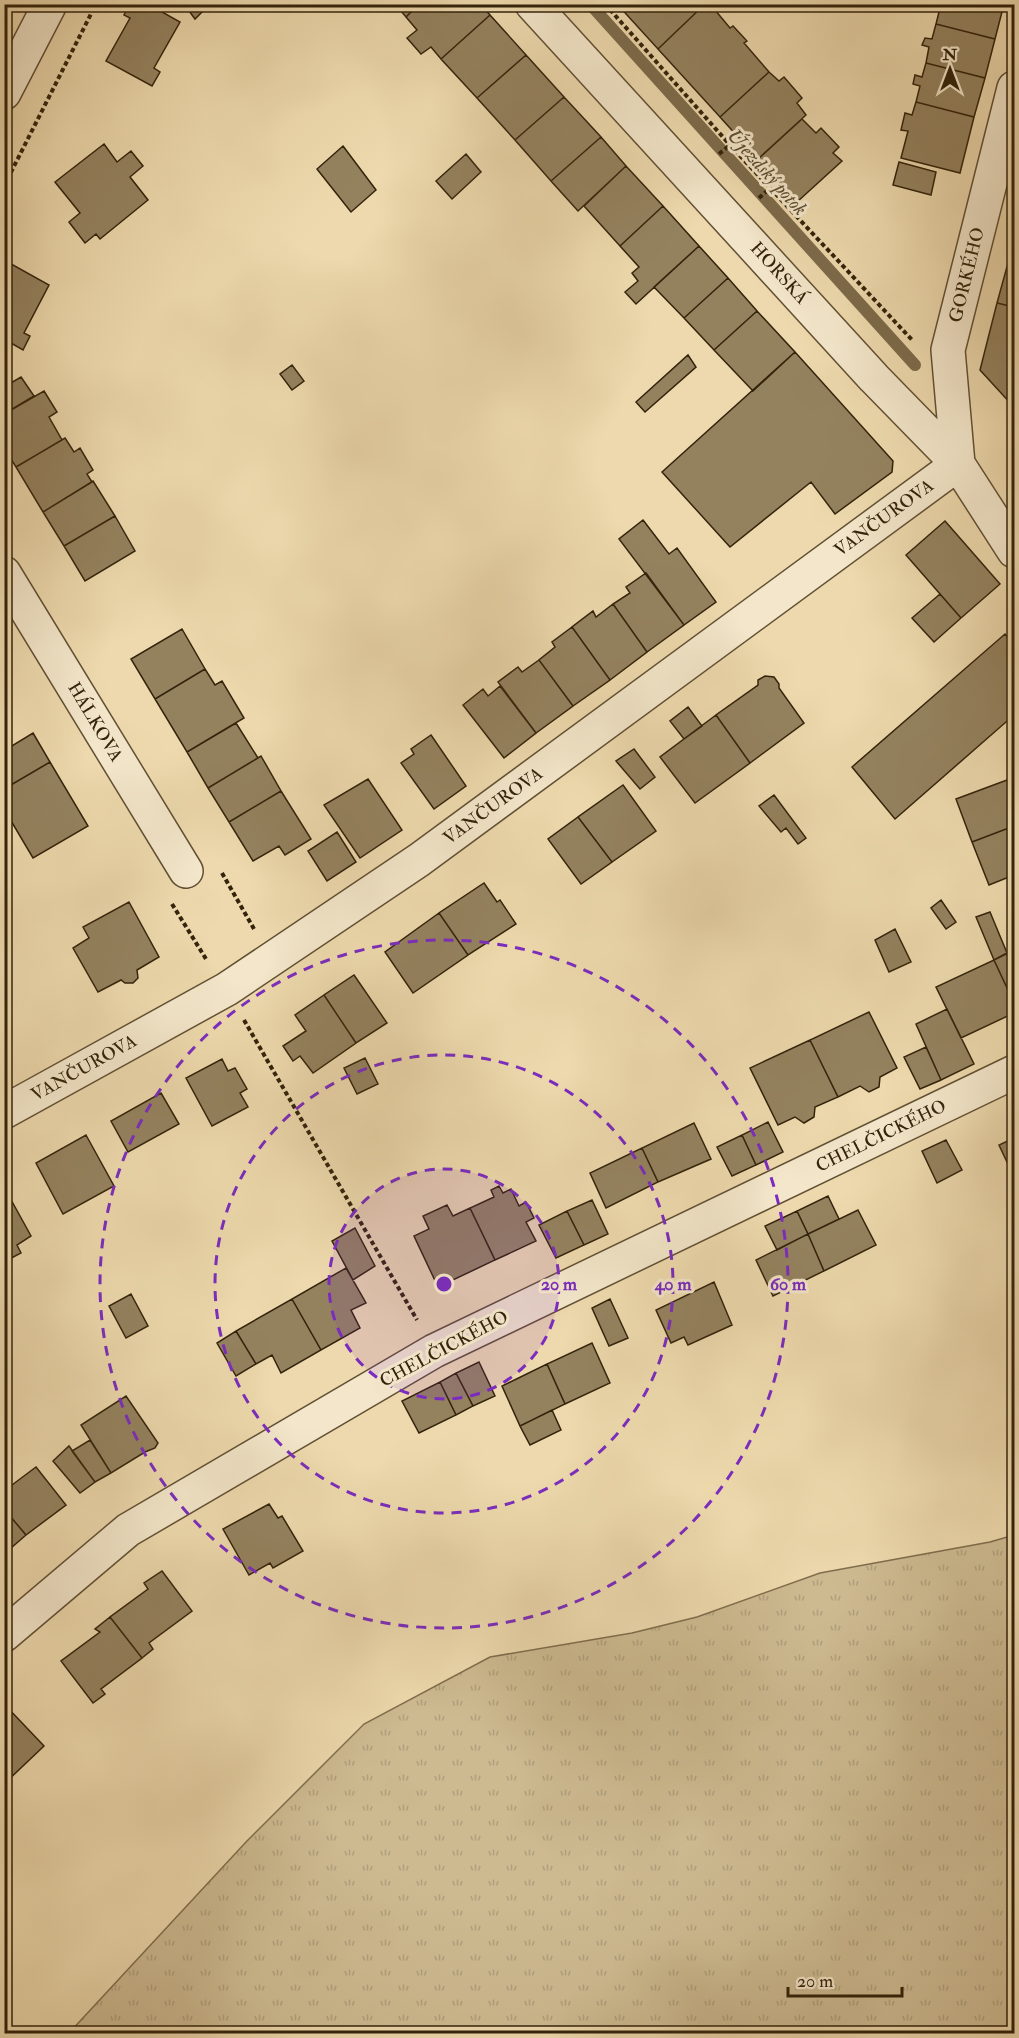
<svg xmlns="http://www.w3.org/2000/svg" width="1019" height="2038" font-family="'IM FELL Double Pica',serif">
  <defs>
    <pattern id="grass-tufts" width="24" height="20" patternUnits="userSpaceOnUse" patternTransform="scale(1.5)"><rect width="24" height="20" fill="#cdba91"/><path d="M3 7l-1-3M5 7V3M7 7l1-3M15 17l-1-3M17 17v-4M19 17l1-3" fill="none" stroke="#b0a07c"/></pattern>
  </defs>
  <rect width="100%" height="100%" fill="#edd9ad"/>
  <filter id="stains"><feTurbulence type="fractalNoise" baseFrequency=".00333" numOctaves="4"/><feColorMatrix values="0 0 0 0 .2 0 0 0 0 .09 0 0 0 0 .02 0 0 0 .5 -.17"/></filter>
  <radialGradient id="worn" r=".72"><stop offset=".6" stop-color="#630" stop-opacity="0"/><stop offset="1" stop-color="#630" stop-opacity=".3"/></radialGradient>
  <!-- grass -->
  <path fill="url(#grass-tufts)" stroke="#806e4e" stroke-width="1.5" d="M 1014,1535 L 1014,2033 L 69,2033 L 246,1842 L 364,1724 L 490,1657 L 632,1633 L 697,1617 L 820,1573 L 990,1542 Z"/>
  <g fill="none" stroke-linecap="round" stroke-linejoin="round">
    <!-- stream -->
    <path stroke="#7d6b4b" stroke-width="12" d="M 590,4 L 915,365"/>
  </g>
  <!-- building -->
  <path fill="#94825f" stroke="#33230b" stroke-width="1.5" d="M 130,4 L 148,4 L 180,22 L 154,68 L 160,72 L 152,86 L 106,61 L 130,18 L 124,15 Z
    M 184,4 L 210,4 L 195,19 Z
    M 395,4 L 419,4 L 406,17 Z
    M 419,4 L 480,4 L 490,15 L 441,59 L 431,47 L 421,54 L 407,38 L 417,30 L 406,17 Z
    M 617,4 L 704,4 L 704,5 L 658,49 Z
    M 710,4 L 730,28 L 733,26 L 747,41 L 744,43 L 769,72 L 720,117 L 658,49 L 705,4 Z
    M 941,4 L 1004,4 L 995,39 L 936,24 Z
    M 490,15 L 526,55 L 477,98 L 441,59 Z
    M 936,24 L 995,39 L 985,78 L 926,63 L 929,47 L 922,45 L 925,38 L 932,39 Z
    M 526,55 L 564,97 L 515,140 L 477,98 Z
    M 926,63 L 985,78 L 974,117 L 916,102 L 920,86 L 913,84 L 915,75 L 922,77 Z
    M 769,72 L 779,81 L 784,77 L 802,98 L 797,103 L 806,115 L 758,159 L 720,117 Z
    M 564,97 L 601,137 L 551,181 L 515,140 Z
    M 916,102 L 974,117 L 960,173 L 901,158 L 908,131 L 901,130 L 905,113 L 912,115 Z
    M 802,119 L 816,133 L 821,128 L 839,147 L 833,153 L 842,161 L 797,202 L 758,159 Z
    M 601,137 L 626,166 L 578,211 L 551,181 Z
    M 104,144 L 117,162 L 131,151 L 143,166 L 130,177 L 148,200 L 100,239 L 96,234 L 85,243 L 69,222 L 80,213 L 55,182 Z
    M 343,146 L 376,190 L 351,212 L 317,169 Z
    M 466,154 L 481,172 L 452,199 L 436,181 Z
    M 899,162 L 936,172 L 931,195 L 893,185 Z
    M 626,166 L 663,206 L 620,246 L 584,206 Z
    M 663,206 L 699,246 L 636,304 L 625,292 L 638,281 L 632,273 L 639,267 L 620,246 Z
    M 699,246 L 728,278 L 684,318 L 654,287 Z
    M 1011,252 L 1014,253 L 1014,307 L 997,303 Z
    M 4,260 L 49,285 L 24,333 L 30,336 L 23,350 L 4,339 Z
    M 728,278 L 757,311 L 714,350 L 684,318 Z
    M 997,303 L 1014,307 L 1014,403 L 1012,405 L 980,370 Z
    M 757,311 L 795,352 L 753,391 L 714,350 Z
    M 795,352 L 893,461 L 892,472 L 835,514 L 811,482 L 730,547 L 662,472 Z
    M 688,355 L 696,367 L 645,412 L 636,402 Z
    M 292,365 L 304,381 L 292,390 L 280,374 Z
    M 4,371 L 12,382 L 4,387 Z
    M 21,377 L 34,396 L 4,414 L 4,387 Z
    M 44,391 L 57,412 L 49,417 L 62,440 L 16,467 L 4,448 L 4,414 Z
    M 65,438 L 74,452 L 80,448 L 93,470 L 87,474 L 92,482 L 43,512 L 16,467 Z
    M 93,481 L 115,516 L 64,546 L 43,512 Z
    M 115,516 L 135,551 L 85,581 L 64,546 Z
    M 643,520 L 669,554 L 677,548 L 716,602 L 684,625 L 619,539 Z
    M 945,521 L 1000,584 L 961,618 L 906,555 Z
    M 646,573 L 684,625 L 647,652 L 613,604 L 630,593 L 626,587 Z
    M 940,594 L 961,618 L 934,642 L 912,618 Z
    M 613,604 L 647,652 L 610,680 L 572,627 L 593,611 L 596,617 Z
    M 572,627 L 610,680 L 573,706 L 539,660 L 555,647 L 552,642 Z
    M 182,629 L 205,669 L 155,699 L 131,659 Z
    M 1005,634 L 1014,646 L 1014,715 L 895,819 L 852,767 Z
    M 539,660 L 573,706 L 536,733 L 498,682 L 518,667 L 522,672 Z
    M 205,669 L 215,685 L 222,681 L 244,718 L 187,752 L 155,699 Z
    M 765,676 L 774,677 L 779,684 L 779,688 L 804,723 L 750,763 L 716,715 L 758,685 L 758,680 Z
    M 500,686 L 536,733 L 504,758 L 463,705 L 483,689 L 488,696 Z
    M 688,707 L 702,726 L 684,739 L 670,721 Z
    M 716,715 L 750,763 L 695,803 L 660,757 Z
    M 236,723 L 258,758 L 208,788 L 187,752 Z
    M 33,733 L 50,762 L 4,789 L 4,744 L 7,749 Z
    M 431,735 L 466,786 L 434,809 L 401,763 L 414,754 L 411,749 Z
    M 634,749 L 655,777 L 640,789 L 616,761 Z
    M 261,756 L 281,791 L 229,822 L 208,788 Z
    M 50,762 L 88,826 L 33,858 L 4,809 L 4,789 Z
    M 368,779 L 402,830 L 360,858 L 324,805 Z
    M 1007,780 L 1014,798 L 1014,826 L 972,842 L 956,799 Z
    M 623,785 L 656,831 L 612,862 L 578,817 Z
    M 281,791 L 311,839 L 285,855 L 279,846 L 253,861 L 229,822 Z
    M 774,795 L 806,838 L 798,844 L 786,828 L 781,832 L 759,806 Z
    M 578,817 L 612,862 L 581,884 L 548,839 Z
    M 1014,826 L 1014,875 L 989,885 L 972,842 Z
    M 337,832 L 356,862 L 327,881 L 308,851 Z
    M 484,883 L 497,902 L 500,900 L 516,924 L 468,955 L 439,913 Z
    M 941,900 L 956,922 L 946,929 L 931,908 Z
    M 129,902 L 159,957 L 137,970 L 138,978 L 133,983 L 125,983 L 121,980 L 98,992 L 73,948 L 89,938 L 83,927 Z
    M 990,912 L 1007,953 L 994,960 L 976,917 Z
    M 439,913 L 468,955 L 413,993 L 385,952 Z
    M 895,929 L 911,962 L 889,972 L 875,940 Z
    M 1014,950 L 1014,1003 L 994,960 Z
    M 994,960 L 1014,1003 L 1014,1013 L 961,1038 L 936,987 Z
    M 354,975 L 387,1023 L 356,1043 L 324,995 Z
    M 324,995 L 356,1043 L 313,1073 L 300,1056 L 293,1061 L 283,1046 L 306,1031 L 295,1015 Z
    M 947,1009 L 974,1064 L 941,1080 L 916,1024 Z
    M 869,1012 L 897,1068 L 880,1077 L 879,1087 L 869,1092 L 860,1086 L 838,1097 L 810,1040 Z
    M 810,1040 L 838,1097 L 815,1107 L 814,1117 L 804,1123 L 795,1117 L 778,1125 L 750,1068 Z
    M 926,1047 L 941,1080 L 920,1089 L 904,1057 Z
    M 365,1058 L 378,1084 L 357,1094 L 344,1068 Z
    M 222,1059 L 228,1071 L 235,1068 L 247,1089 L 240,1093 L 248,1107 L 212,1126 L 186,1078 Z
    M 161,1093 L 179,1124 L 128,1152 L 111,1121 Z
    M 768,1122 L 783,1152 L 756,1165 L 742,1135 Z
    M 694,1123 L 711,1159 L 658,1182 L 642,1148 Z
    M 86,1135 L 114,1186 L 63,1214 L 36,1163 Z
    M 742,1135 L 756,1165 L 732,1176 L 717,1147 Z
    M 1014,1138 L 1014,1177 L 999,1145 Z
    M 946,1140 L 962,1170 L 937,1183 L 922,1151 Z
    M 642,1148 L 658,1182 L 606,1208 L 590,1173 Z
    M 499,1186 L 503,1193 L 511,1189 L 519,1206 L 526,1202 L 534,1218 L 526,1222 L 536,1241 L 495,1260 L 470,1208 L 494,1197 L 491,1190 Z
    M 4,1187 L 31,1236 L 17,1245 L 21,1253 L 4,1262 Z
    M 828,1196 L 839,1219 L 808,1234 L 797,1211 Z
    M 592,1200 L 608,1234 L 584,1245 L 567,1211 Z
    M 447,1205 L 453,1216 L 470,1208 L 495,1260 L 438,1287 L 414,1236 L 429,1229 L 423,1216 Z
    M 858,1210 L 876,1245 L 824,1271 L 808,1234 Z
    M 567,1211 L 584,1245 L 556,1258 L 539,1225 Z
    M 797,1211 L 808,1234 L 777,1250 L 765,1226 Z
    M 355,1228 L 375,1266 L 353,1280 L 332,1241 Z
    M 808,1234 L 824,1271 L 773,1296 L 756,1260 Z
    M 346,1268 L 366,1303 L 351,1310 L 360,1328 L 321,1350 L 292,1299 Z
    M 714,1282 L 732,1325 L 688,1345 L 684,1337 L 671,1343 L 656,1310 Z
    M 131,1294 L 148,1326 L 126,1338 L 109,1306 Z
    M 292,1299 L 321,1350 L 281,1373 L 272,1355 L 256,1364 L 236,1331 Z
    M 610,1299 L 628,1338 L 609,1346 L 592,1308 Z
    M 236,1331 L 256,1364 L 236,1376 L 217,1343 Z
    M 592,1343 L 610,1383 L 565,1404 L 547,1364 Z
    M 479,1362 L 495,1396 L 473,1406 L 456,1373 Z
    M 547,1364 L 565,1404 L 520,1426 L 502,1386 Z
    M 456,1373 L 473,1406 L 456,1415 L 440,1382 Z
    M 440,1382 L 456,1415 L 419,1433 L 402,1401 Z
    M 126,1396 L 158,1443 L 155,1448 L 145,1452 L 111,1473 L 81,1425 Z
    M 552,1410 L 561,1430 L 530,1445 L 520,1426 Z
    M 90,1440 L 111,1473 L 95,1482 L 72,1451 Z
    M 69,1446 L 95,1482 L 80,1493 L 53,1461 Z
    M 36,1467 L 66,1505 L 26,1535 L 4,1509 L 4,1491 Z
    M 269,1504 L 278,1518 L 282,1516 L 303,1551 L 273,1568 L 270,1563 L 249,1575 L 223,1529 Z
    M 4,1509 L 26,1535 L 4,1554 Z
    M 162,1571 L 192,1611 L 149,1643 L 153,1649 L 142,1658 L 110,1617 L 148,1589 L 144,1583 Z
    M 110,1617 L 142,1658 L 101,1689 L 105,1694 L 93,1703 L 61,1661 L 100,1632 L 95,1629 Z
    M 5,1705 L 44,1746 L 4,1784 L 4,1705 Z"/>
  <g fill="none" stroke-linecap="round" stroke-linejoin="round">
    <defs>
      <path id="minor" d="M 532,4 L 874,378 L 958,464 L 1014,551
        M 4,93 L 50,4
        M 958,464 L 948,350 L 1014,88
        M 4,573 L 186,871
        M 4,1112 L 227,989 L 419,860 L 958,464
        M 4,1635 L 128,1530 L 434,1351 L 1014,1072"/>
    </defs>
    <!-- minor casing -->
    <use href="#minor" stroke="#625034" stroke-width="36"/>
    <!-- path -->
    <path stroke="#33230b" stroke-width="4" stroke-dasharray="4.5 3" stroke-linecap="butt" d="M 605,4 L 730,145 L 913,341
      M 719,154 L 730,145
      M 4,186 L 96,4
      M 759,198 L 770,188
      M 222,873 L 254,929
      M 172,904 L 206,959
      M 244,1020 L 417,1320"/>
    <!-- minor -->
    <use href="#minor" stroke="#f3e6ca" stroke-width="33"/>
  </g>
  <!-- distance rings -->
  <circle cx="444" cy="1284" r="115" fill="#7b2cbf" fill-opacity=".12"/>
  <g fill="none" stroke="#7b2cbf" stroke-width="3" stroke-dasharray="10 8">
    <circle cx="444" cy="1284" r="115"/>
    <circle cx="444" cy="1284" r="229"/>
    <circle cx="444" cy="1284" r="344"/>
  </g>
  <g text-anchor="middle" dominant-baseline="central" stroke-width="6" stroke-linejoin="round" paint-order="stroke">
    <!-- street labels -->
    <g font-size="18" fill="#33230b" stroke="#f3e6ca">
      <text transform="translate(779 273) rotate(48)">HORSKÁ</text>
      <text transform="translate(967 275) rotate(-76)">GORKÉHO</text>
      <text transform="translate(884 518) rotate(-36)">VANČUROVA</text>
      <text transform="translate(95 722) rotate(59)">HÁLKOVA</text>
      <text transform="translate(493 806) rotate(-36)">VANČUROVA</text>
      <text transform="translate(84 1068) rotate(-29)">VANČUROVA</text>
      <text transform="translate(881 1136) rotate(-26)">CHELČICKÉHO</text>
      <text transform="translate(444 1349) rotate(-28)">CHELČICKÉHO</text>
    </g>
    <!-- water labels -->
    <g font-size="20" font-style="italic" fill="#5e4d30" stroke="#f3e6ca">
      <text transform="translate(767 172) rotate(48)">Újezdský potok</text>
    </g>
  </g>
  <circle cx="444" cy="1284" r="9" fill="#7b2cbf" stroke="#f3e6ca" stroke-width="3"/>
  <g font-size="18" text-anchor="middle" font-weight="bold" fill="#7b2cbf" stroke="#f3e6ca" stroke-width="6" stroke-linejoin="round" paint-order="stroke">
    <text x="559" y="1290">20 m</text>
    <text x="673" y="1290">40 m</text>
    <text x="788" y="1290">60 m</text>
  </g>
  <!-- margin -->
  <rect width="1019" height="2038" fill="none" stroke="#edd9ad" stroke-width="24"/>
  <rect x="6" y="6" width="1007" height="2026" fill="none" stroke="#33230b" stroke-width="3"/>
  <rect x="12" y="12" width="995" height="2014" fill="none" stroke="#33230b" stroke-width="1.5"/>
  <!-- north arrow -->
  <g transform="translate(950 69)" stroke="#f3e6ca" stroke-width="4.5" paint-order="stroke">
  <path d="M0-4.5L10 22L0 15L-10 22Z" fill="#33230b"/>
  <text y="-9" font-size="16" font-weight="bold" text-anchor="middle" fill="#33230b">N</text>
  </g>
  <!-- scale -->
  <path d="M788 1987v9h114v-9" fill="none" stroke="#33230b" stroke-width="3"/>
  <text x="797" y="1987" font-size="18" fill="#33230b" stroke="#f3e6ca" stroke-width="4.5" paint-order="stroke">20 m</text>
  <rect width="100%" height="100%" filter="url(#stains)"/>
  <rect width="100%" height="100%" fill="url(#worn)"/>
</svg>
